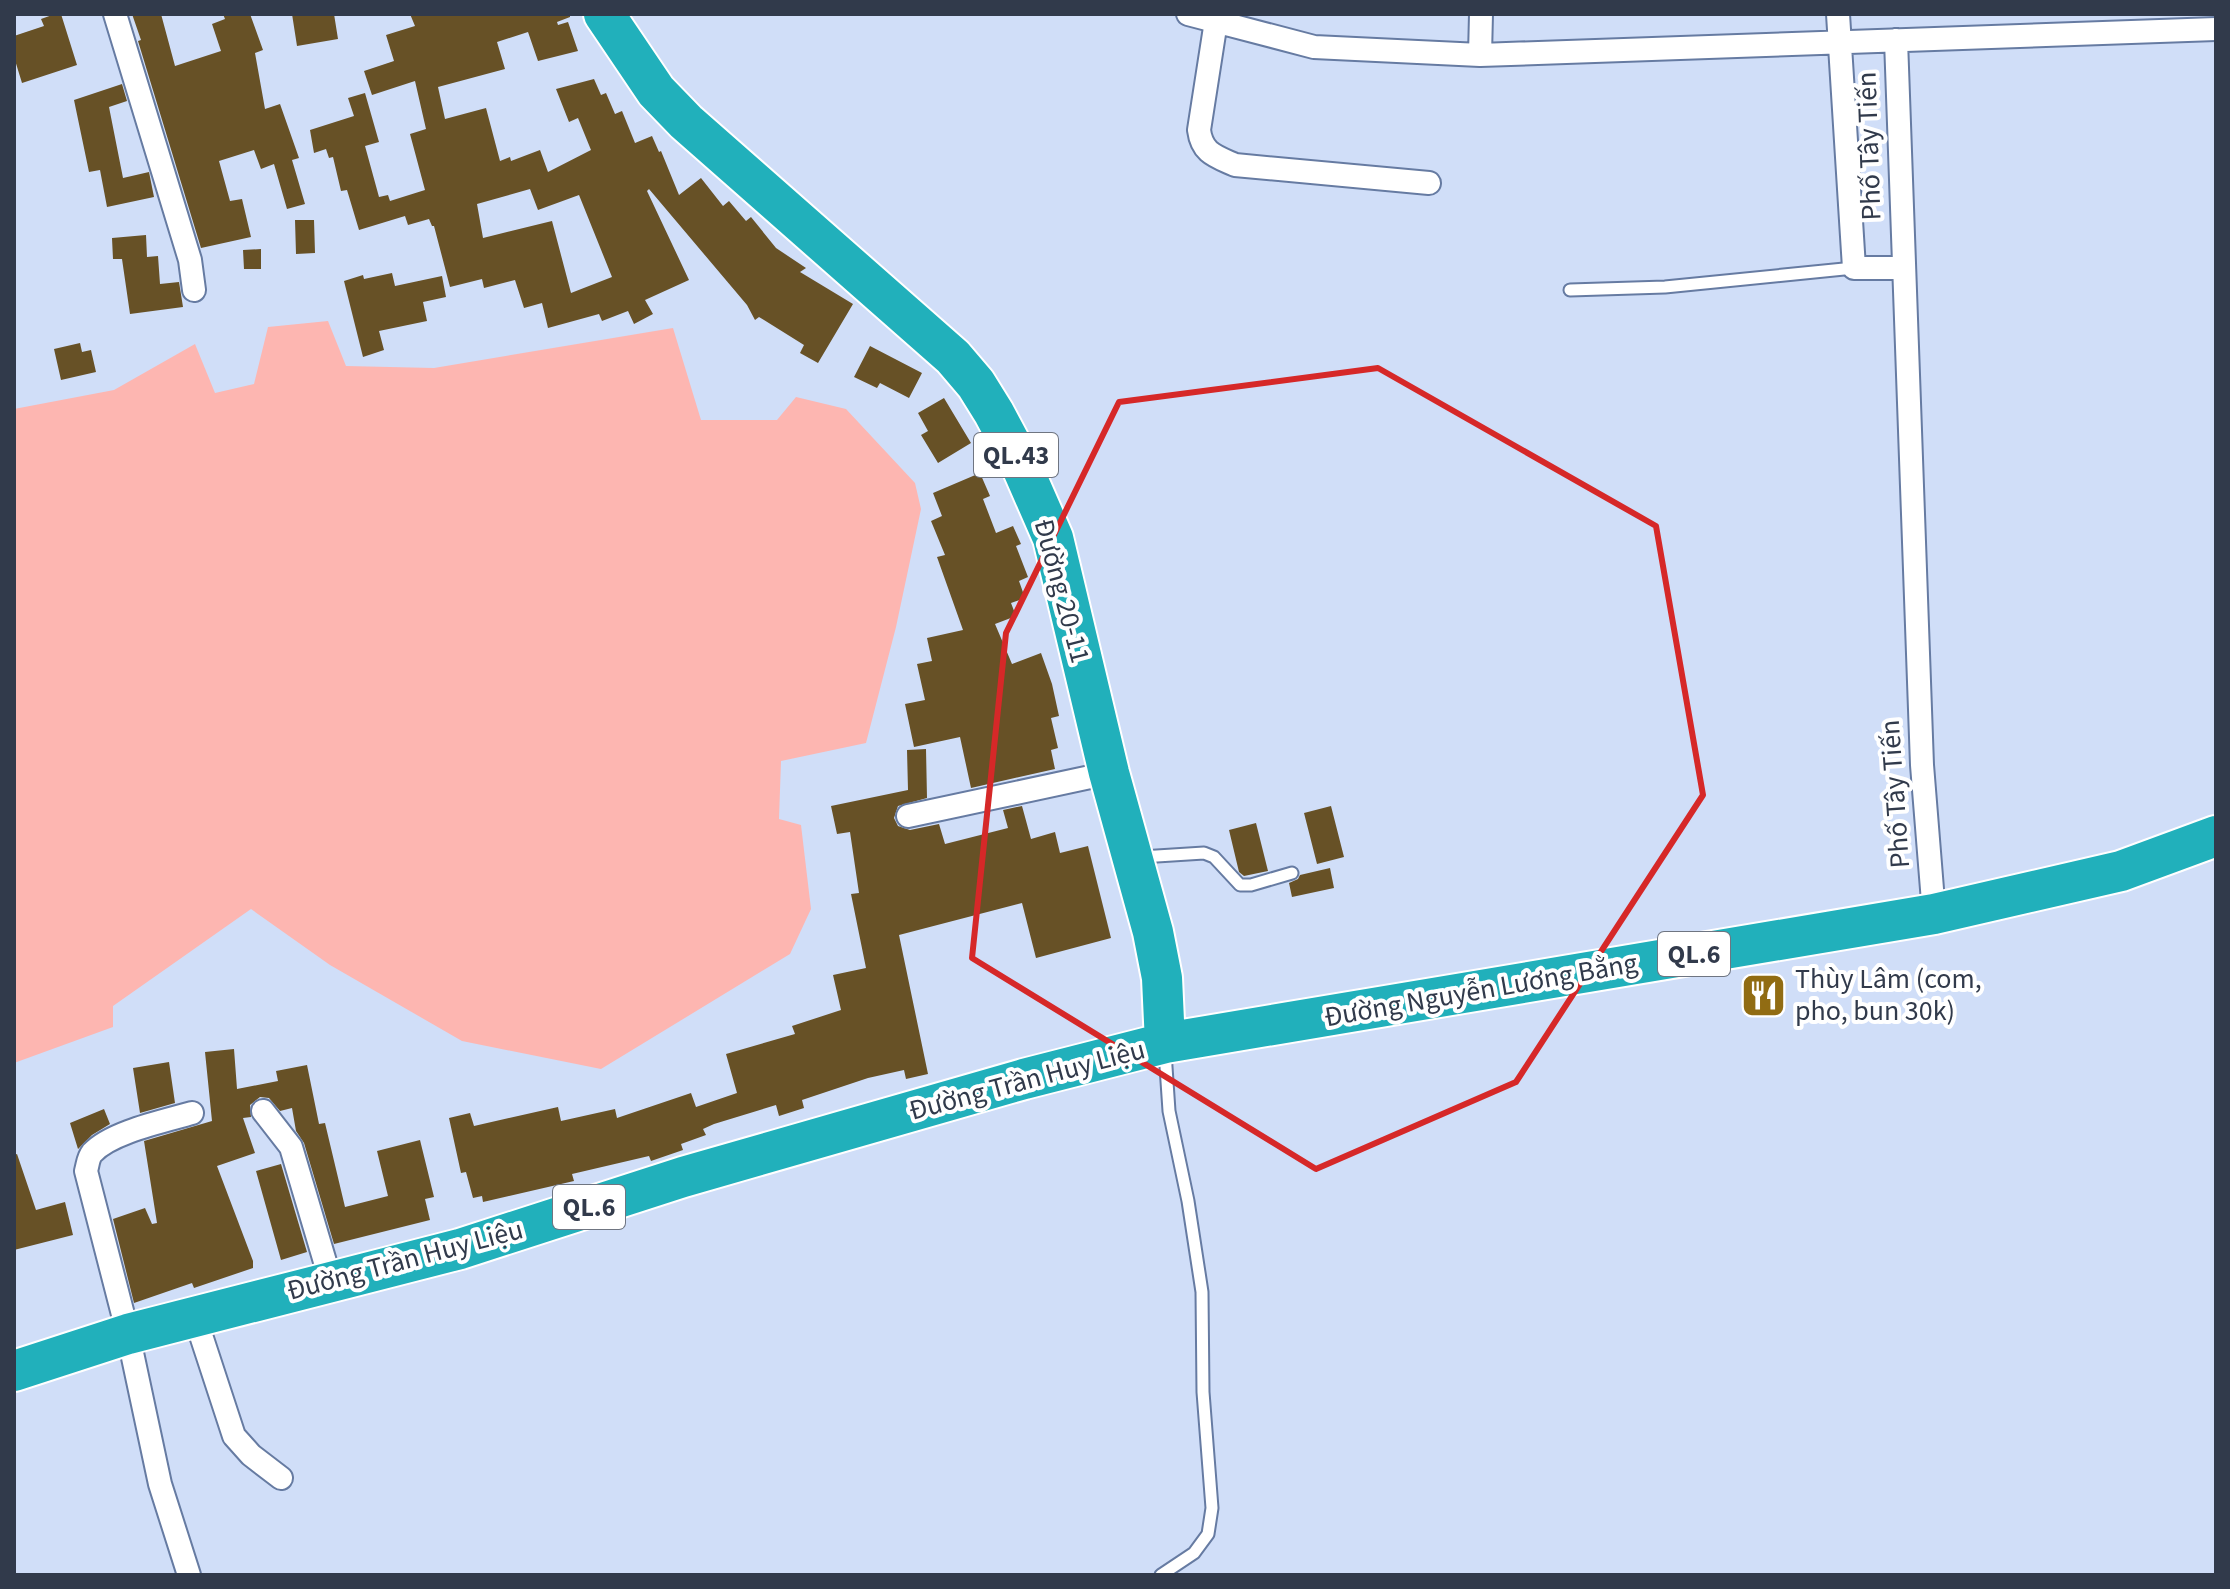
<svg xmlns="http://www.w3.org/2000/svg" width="2230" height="1589" font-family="'Source Sans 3',sans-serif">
  <rect width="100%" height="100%" fill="#d0def8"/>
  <!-- green -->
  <path fill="#fdb6b1" d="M 328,321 L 346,366 L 434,368 L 673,328 L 701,420 L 777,420 L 796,397 L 846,409 L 915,483 L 921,509 L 896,627 L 866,743 L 781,761 L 779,819 L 801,825 L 811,909 L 790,954 L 601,1069 L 462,1041 L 330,965 L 251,909 L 113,1006 L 113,1027 L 14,1063 L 14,409 L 114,390 L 195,344 L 215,393 L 254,384 L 268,327 Z"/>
  <!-- building -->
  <path fill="#675126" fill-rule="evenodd" d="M 55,14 L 61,14 L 77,65 L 22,83 L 14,57 L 14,36 L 44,26 L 41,19 Z
    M 132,14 L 161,14 L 175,66 L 221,51 L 212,24 L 225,19 L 223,14 L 250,14 L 263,50 L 255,53 L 265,109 L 280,104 L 299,158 L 292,160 L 305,204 L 287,209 L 274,164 L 261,169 L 254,150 L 219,161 L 230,201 L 242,199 L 251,237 L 201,248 L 138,41 L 141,40 Z
    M 292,14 L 334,14 L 338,39 L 297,46 Z
    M 410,14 L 570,14 L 570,17 L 557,22 L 558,25 L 568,22 L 578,51 L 538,61 L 528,32 L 497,42 L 505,69 L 438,87 L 445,119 L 486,108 L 500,161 L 510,157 L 511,161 L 540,150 L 548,172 L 591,150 L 578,118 L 569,122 L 556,89 L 594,79 L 601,95 L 606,93 L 615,114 L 622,111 L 635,143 L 652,136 L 659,152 L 661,151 L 679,195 L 701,178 L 723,206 L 729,201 L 746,221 L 751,217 L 776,248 L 806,268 L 800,272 L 853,304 L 818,363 L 800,353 L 804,345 L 759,317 L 755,320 L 747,305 L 649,189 L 647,191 L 689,280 L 645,300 L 653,314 L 634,324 L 628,311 L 602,321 L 599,314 L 548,328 L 542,303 L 524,308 L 515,280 L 484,288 L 482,279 L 450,287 L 434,226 L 432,226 L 429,219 L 408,225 L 405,216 L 359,230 L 347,190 L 341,191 L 333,157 L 329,158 L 326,149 L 314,153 L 310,130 L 354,116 L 348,98 L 365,93 L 379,142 L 365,146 L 379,197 L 388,195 L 390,201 L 425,190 L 410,134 L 426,129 L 415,81 L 372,95 L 364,71 L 394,61 L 386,35 L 415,26 ZM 530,189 L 538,210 L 579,195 L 612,277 L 571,293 L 552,221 L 483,238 L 477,204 Z
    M 122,84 L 127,101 L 109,107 L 123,178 L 149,172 L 154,197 L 107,207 L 100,170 L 89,172 L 74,100 Z
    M 295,220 L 314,220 L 315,253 L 296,254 Z
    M 146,235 L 147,257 L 158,256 L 160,284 L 179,282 L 183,307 L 130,314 L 122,259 L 113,259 L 112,238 Z
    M 261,249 L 261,269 L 244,269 L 243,250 Z
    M 392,273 L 395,286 L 442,276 L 446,297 L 423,302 L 427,321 L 379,331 L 384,350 L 363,357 L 344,281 L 363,275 L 364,279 Z
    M 80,343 L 82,352 L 91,350 L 96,372 L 61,380 L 54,349 Z
    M 870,346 L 922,373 L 909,398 L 880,383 L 877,388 L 854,377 Z
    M 944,398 L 971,443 L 938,463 L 921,435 L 928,431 L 918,413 Z
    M 980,473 L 990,496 L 983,499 L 996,533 L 1013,526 L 1021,544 L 1016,546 L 1028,577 L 1019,581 L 1025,598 L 1011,603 L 1016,616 L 995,624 L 1012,664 L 1041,653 L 1052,684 L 1059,716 L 1051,718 L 1058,748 L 1051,750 L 1055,769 L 971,788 L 960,737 L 914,747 L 905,704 L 925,700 L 917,664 L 932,661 L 927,638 L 963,630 L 937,557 L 945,555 L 931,521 L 942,516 L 933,493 Z
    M 926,749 L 927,798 L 898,806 L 894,818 L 898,826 L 910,830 L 939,824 L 945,844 L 1008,828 L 1003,810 L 1022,806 L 1031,839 L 1055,832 L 1060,853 L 1088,846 L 1111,938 L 1036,958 L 1022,903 L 899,935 L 928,1074 L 906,1079 L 904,1070 L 868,1078 L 802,1100 L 804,1108 L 779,1116 L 776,1105 L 714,1124 L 703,1129 L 706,1135 L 681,1144 L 683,1150 L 651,1161 L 649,1156 L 572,1174 L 574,1181 L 483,1202 L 482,1196 L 473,1198 L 466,1172 L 461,1173 L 449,1118 L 470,1113 L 474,1126 L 558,1107 L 561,1121 L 615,1109 L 617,1118 L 691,1093 L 696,1107 L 737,1093 L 726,1054 L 795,1034 L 792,1026 L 841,1010 L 833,975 L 866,968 L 851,894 L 859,893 L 850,832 L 837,834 L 831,806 L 908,790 L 907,750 Z
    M 1331,806 L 1344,857 L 1317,864 L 1304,813 Z
    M 1256,823 L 1268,871 L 1244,876 L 1239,872 L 1229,830 Z
    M 1330,868 L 1334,888 L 1292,897 L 1289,883 L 1298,879 L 1300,875 Z
    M 234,1049 L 237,1089 L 278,1081 L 276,1071 L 307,1065 L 319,1124 L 325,1123 L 345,1207 L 388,1196 L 377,1151 L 420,1140 L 434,1197 L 425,1199 L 430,1220 L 334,1244 L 304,1143 L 296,1131 L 292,1108 L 280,1111 L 269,1098 L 260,1097 L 250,1105 L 251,1117 L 243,1118 L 255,1153 L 217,1166 L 253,1261 L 253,1268 L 194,1288 L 192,1283 L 134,1303 L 113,1219 L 145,1208 L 152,1224 L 157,1223 L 144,1141 L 212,1121 L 205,1052 Z
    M 169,1062 L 175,1103 L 140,1113 L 133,1068 Z
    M 104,1109 L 110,1124 L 92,1135 L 78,1149 L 70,1123 Z
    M 17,1154 L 36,1210 L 65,1202 L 73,1235 L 14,1250 L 14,1155 Z
    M 281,1164 L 307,1252 L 281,1260 L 256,1171 Z"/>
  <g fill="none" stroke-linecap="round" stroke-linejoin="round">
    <defs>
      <path id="lane" d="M 1570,290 L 1665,287 L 1854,268
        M 1141,857 L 1204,853 L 1214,857 L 1240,885 L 1251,885 L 1292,873
        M 1161,1575 L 1194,1553 L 1208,1534 L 1212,1508 L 1203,1392 L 1202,1292 L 1188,1201 L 1169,1111 L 1165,1052"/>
      <path id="street" d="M 115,14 L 190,260 L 194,290
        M 1188,14 L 1314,47 L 1480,55 L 2216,29
        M 1838,14 L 1854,268 L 1903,268
        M 1216,21 L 1199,130 C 1202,153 1215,156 1235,165 L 1429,183
        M 1896,40 L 1922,765 L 1934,914
        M 1480,55 L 1481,14
        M 908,816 L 1109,773
        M 263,1111 L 291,1147 L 331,1282
        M 195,1317 L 234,1436 L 251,1455 L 281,1478
        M 189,1575 L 160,1484 L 128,1334 L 86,1171 C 88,1164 88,1158 92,1153 C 111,1132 165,1121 192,1113"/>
      <path id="highway" d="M 604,14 L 656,91 L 686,122 L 953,357 L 976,384 L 994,413 L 1018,458 L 1053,538 L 1109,773 L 1153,932 L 1162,978 L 1165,1043
        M 14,1371 L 128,1334 L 460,1249 L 683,1177 L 1024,1079 L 1165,1043 L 1934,914 L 2121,871 L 2216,836"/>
    </defs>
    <!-- lane casing -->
    <use href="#lane" stroke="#667ba2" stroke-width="15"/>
    <!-- street casing -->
    <use href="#street" stroke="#667ba2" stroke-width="26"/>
    <!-- highway casing -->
    <use href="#highway" stroke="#fff" stroke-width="44"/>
    <!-- lane -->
    <use href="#lane" stroke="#fff" stroke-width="11"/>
    <!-- street -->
    <use href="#street" stroke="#fff" stroke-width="22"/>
    <!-- highway -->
    <use href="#highway" stroke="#21b0bb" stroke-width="40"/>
  </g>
  <!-- marked area -->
  <path fill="none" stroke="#d62828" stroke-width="6" stroke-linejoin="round" d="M 1378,368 L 1656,526 L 1703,795 L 1516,1082 L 1316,1169 L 972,958 L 1006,633 L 1119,402 Z"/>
  <!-- icons -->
  <defs>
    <symbol id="restaurant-square" viewBox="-11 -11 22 22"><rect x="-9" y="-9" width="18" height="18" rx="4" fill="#916c13" stroke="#fff"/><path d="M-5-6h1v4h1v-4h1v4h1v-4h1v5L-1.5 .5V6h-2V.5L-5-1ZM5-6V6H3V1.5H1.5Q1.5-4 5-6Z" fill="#fff"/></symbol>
  </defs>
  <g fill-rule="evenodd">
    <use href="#restaurant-square" x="1738" y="970" width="51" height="51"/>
  </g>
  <g text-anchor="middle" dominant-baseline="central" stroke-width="8" stroke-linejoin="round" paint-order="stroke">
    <!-- shield labels -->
    <g fill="#fff" stroke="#6f7581" stroke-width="2">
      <rect x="974" y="433" width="84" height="44" rx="6"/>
      <rect x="1658" y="932" width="72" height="44" rx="6"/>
      <rect x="553" y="1185" width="72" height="44" rx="6"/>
    </g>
    <g font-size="26" font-weight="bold" fill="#313a4b">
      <text x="1016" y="455">QL.43</text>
      <text x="1694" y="954">QL.6</text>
      <text x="589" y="1207">QL.6</text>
    </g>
    <!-- street labels -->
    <g font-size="28" fill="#313a4b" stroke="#fff">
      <text transform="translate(1869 146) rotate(-92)">Phố Tây Tiến</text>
      <text transform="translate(1062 591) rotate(75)">Đường 20-11</text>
      <text transform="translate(1895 794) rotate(-94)">Phố Tây Tiến</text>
      <text transform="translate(1481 990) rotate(-10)">Đường Nguyễn Lương Bằng</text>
      <text transform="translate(1027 1080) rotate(-15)">Đường Trần Huy Liệu</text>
      <text transform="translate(405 1260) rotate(-15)">Đường Trần Huy Liệu</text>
    </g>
    <!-- poi labels -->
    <g font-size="28" fill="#313a4b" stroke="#fff" text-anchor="start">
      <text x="1795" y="979">Thùy Lâm (com,<tspan x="1795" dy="32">pho, bun 30k)</tspan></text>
    </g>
  </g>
  <!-- border -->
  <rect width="2230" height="1589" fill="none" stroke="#313a4b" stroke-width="32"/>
</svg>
